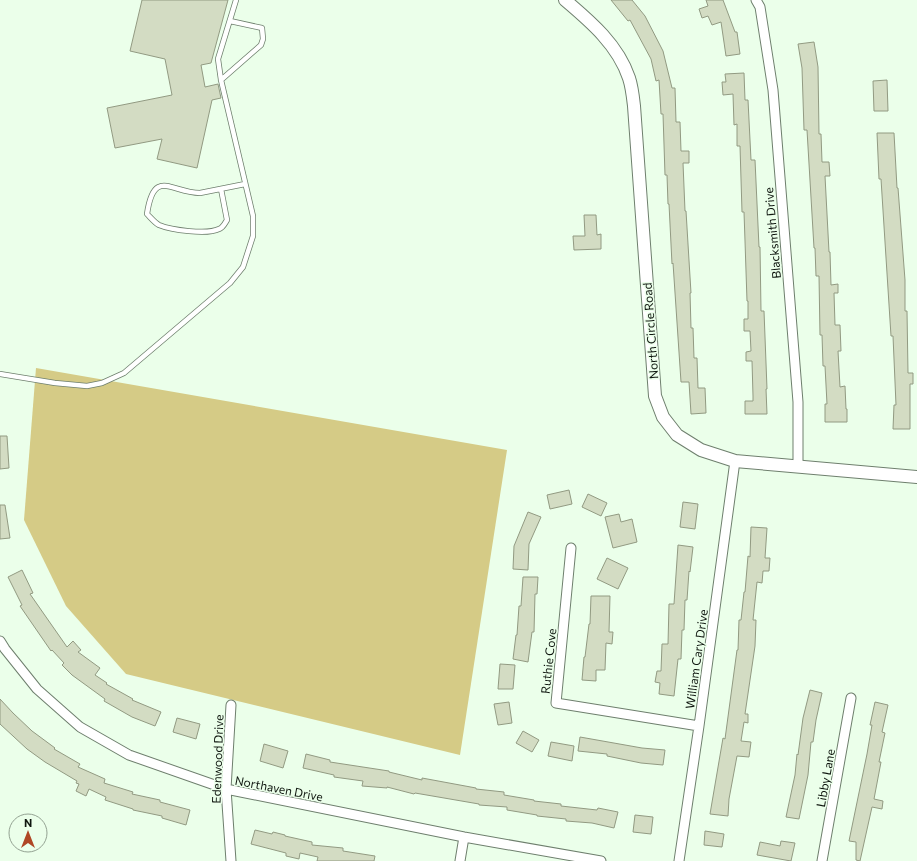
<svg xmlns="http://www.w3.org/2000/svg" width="917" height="861" font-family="Commissioner,sans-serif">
  <rect width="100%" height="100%" fill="#ebffea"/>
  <!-- green -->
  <path fill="#d5cb86" d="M 36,368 L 507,450 L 460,755 L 126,674 L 66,606 L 24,520 Z"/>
  <!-- building -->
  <path fill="#d3dcc3" stroke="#929a82" d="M 142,0 L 228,0 L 211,63 L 201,65 L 205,87 L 218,84 L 221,98 L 212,100 L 197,168 L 157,159 L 162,139 L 115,148 L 107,108 L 172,95 L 165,59 L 130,51 Z
    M 611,0 L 632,0 L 645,16 L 663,51 L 672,88 L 675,88 L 676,122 L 680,122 L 681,151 L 689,151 L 689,163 L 683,163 L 685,211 L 686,211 L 691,293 L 690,293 L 691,328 L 693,328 L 694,358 L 697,358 L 698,388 L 705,388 L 706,413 L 691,414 L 689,382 L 681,382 L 673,263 L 672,264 L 669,204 L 668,204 L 667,175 L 665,175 L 663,114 L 661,114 L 659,80 L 656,81 L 651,59 L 630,20 L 628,21 Z
    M 706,0 L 723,0 L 735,32 L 737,32 L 740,54 L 726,56 L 721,22 L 712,25 L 708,16 L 702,18 L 699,9 L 708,6 Z
    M 814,42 L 818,67 L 819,134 L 821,134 L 822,162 L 829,162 L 830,176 L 825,176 L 829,252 L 830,252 L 831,285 L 838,284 L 838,293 L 834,293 L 835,325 L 840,325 L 841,351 L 838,351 L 840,387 L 845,386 L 846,409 L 847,409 L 847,422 L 825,422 L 825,404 L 827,404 L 825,366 L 823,366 L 822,335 L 820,335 L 819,276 L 816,276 L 815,248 L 814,248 L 807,130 L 804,130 L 802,68 L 798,44 Z
    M 744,73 L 745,100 L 748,100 L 751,160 L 755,160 L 759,247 L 760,247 L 761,311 L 764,311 L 767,389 L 766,389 L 767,414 L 745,414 L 745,401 L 753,401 L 753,396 L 752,361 L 746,361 L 746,352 L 751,351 L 750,331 L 744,331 L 744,319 L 748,319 L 748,301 L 747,301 L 745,241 L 744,212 L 742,212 L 740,146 L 737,146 L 737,124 L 734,125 L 733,94 L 723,95 L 722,82 L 726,82 L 725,74 Z
    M 887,80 L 888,111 L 874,111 L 873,81 Z
    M 877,133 L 894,133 L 897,188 L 898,188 L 905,280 L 905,311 L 907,311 L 908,373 L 913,373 L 913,384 L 910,384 L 910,429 L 893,429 L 894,405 L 896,405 L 893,336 L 891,336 L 881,179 L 879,179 Z
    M 584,215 L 596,215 L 597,235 L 601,234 L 601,249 L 574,250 L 573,236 L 585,236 Z
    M 0,436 L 7,436 L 9,468 L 0,469 Z
    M 569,490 L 572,504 L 550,509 L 547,495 Z
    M 588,494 L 607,503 L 601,516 L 582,507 Z
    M 683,502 L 698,504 L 695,529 L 680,527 Z
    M 0,505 L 5,505 L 10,538 L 0,539 Z
    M 528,512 L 541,517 L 529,544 L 528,570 L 513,569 L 514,546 Z
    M 619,514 L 621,522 L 632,519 L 637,542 L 613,548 L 605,517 Z
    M 751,527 L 767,528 L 765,558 L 770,558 L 769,571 L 763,571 L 762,583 L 757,582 L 753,620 L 756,620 L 755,646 L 745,714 L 748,714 L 748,723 L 744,722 L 741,741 L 751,742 L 749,757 L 737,756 L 729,799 L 728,816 L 710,814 L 723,738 L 725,739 L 737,650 L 738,650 L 739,620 L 741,620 L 744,592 L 745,592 L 748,556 L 750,557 Z
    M 678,545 L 693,547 L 690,572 L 689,571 L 687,600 L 685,600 L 684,630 L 682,630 L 681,659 L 678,659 L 674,696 L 659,694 L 660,683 L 655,682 L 657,671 L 661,671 L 662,644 L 668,644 L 669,604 L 674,604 Z
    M 607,558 L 628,568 L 618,589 L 597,579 Z
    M 22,570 L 33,593 L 30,594 L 67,647 L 73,641 L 81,650 L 78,652 L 100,668 L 95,675 L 107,683 L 106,684 L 133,699 L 132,700 L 161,712 L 155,726 L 132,717 L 104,701 L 105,699 L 72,675 L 62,665 L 64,663 L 52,650 L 51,651 L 20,606 L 22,605 L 8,577 Z
    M 523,577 L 538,577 L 537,594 L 535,594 L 534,632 L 532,632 L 528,662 L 513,659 L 516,635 L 517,635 L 519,606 L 521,606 Z
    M 591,596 L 610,596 L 609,632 L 613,632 L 612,644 L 606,643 L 605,670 L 596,670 L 596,681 L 582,680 L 584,657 L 585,657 L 589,624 L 590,624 Z
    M 500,664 L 515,665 L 513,689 L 498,689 Z
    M 810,690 L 822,693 L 816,720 L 813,742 L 811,742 L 808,775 L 799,819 L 786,817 L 795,775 L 797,754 L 798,755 L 803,718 Z
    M 0,699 L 13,713 L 32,731 L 55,748 L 54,749 L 80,764 L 78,767 L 105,779 L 104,783 L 133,792 L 132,794 L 160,800 L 160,802 L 190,810 L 186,825 L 162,818 L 162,816 L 133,810 L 133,809 L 105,800 L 106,797 L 89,789 L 86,796 L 76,791 L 79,784 L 76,783 L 77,781 L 45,762 L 27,749 L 0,724 Z
    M 509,702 L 512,723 L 498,725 L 494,704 Z
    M 875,702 L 888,705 L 882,732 L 885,733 L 879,762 L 881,762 L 874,799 L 883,801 L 882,809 L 872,807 L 860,861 L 856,860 L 856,842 L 849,841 L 867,754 L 872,725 L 870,725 Z
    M 177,718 L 200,724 L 196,739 L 173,732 Z
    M 523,731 L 539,740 L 532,752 L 516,743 Z
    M 580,737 L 642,748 L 665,750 L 663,765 L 641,763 L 607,756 L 607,754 L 578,751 Z
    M 551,742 L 574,746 L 572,761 L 548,756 Z
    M 264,744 L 288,751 L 283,768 L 260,761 Z
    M 306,754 L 330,760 L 330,762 L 389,771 L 389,772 L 422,780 L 422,778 L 476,788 L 476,789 L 504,792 L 504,795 L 534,800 L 534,801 L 561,804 L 561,806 L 597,810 L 598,808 L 618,812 L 614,828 L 592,823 L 566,821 L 566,819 L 537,816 L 537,815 L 507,810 L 507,807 L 479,805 L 479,804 L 415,793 L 414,794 L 387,787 L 387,788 L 362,786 L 363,781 L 334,777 L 334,775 L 303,768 Z
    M 635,815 L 653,817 L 651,834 L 633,832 Z
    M 255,830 L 272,834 L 273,832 L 285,835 L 285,836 L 312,842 L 312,845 L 343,848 L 343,851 L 375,856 L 374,861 L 317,861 L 318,857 L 300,853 L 299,859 L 286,856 L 286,853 L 251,844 Z
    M 705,831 L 724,834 L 722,847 L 704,845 Z
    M 781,841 L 795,843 L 791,861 L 757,855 L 760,842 L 780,846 Z"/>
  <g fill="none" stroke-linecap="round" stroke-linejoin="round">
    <defs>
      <path id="lane" d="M 221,80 L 261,45 L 263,39 L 262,28 L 230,21
        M 221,189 L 227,220 C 225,223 223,228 219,229 C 207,235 171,230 159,225 C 155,223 151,218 147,214 C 154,167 171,193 200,193 L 245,184
        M 0,374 L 55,383 L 87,386 L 102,383 L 124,373 L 230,283 L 243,267 L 253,236 L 253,216 L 221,80 L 218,59 L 236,0"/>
      <path id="street" d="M 756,0 L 760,7 L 773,90 L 798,402 L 798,467
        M 571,548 L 556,703 L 699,726
        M 0,641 L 5,649 L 37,689 L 80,727 L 129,755 L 226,789 L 464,837 L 601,861
        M 231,705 L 226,789 L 231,861
        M 460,861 L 464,837
        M 679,861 L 699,726 L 735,461
        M 822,861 L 851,698"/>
      <path id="secondary" d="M 565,0 C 591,22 618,45 629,78 C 632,87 633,97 634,106 L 655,396 L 663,417 L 677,435 L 701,450 L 735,461 L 917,477"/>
    </defs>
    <!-- lane casing -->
    <use href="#lane" stroke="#6e7f6d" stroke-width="6"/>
    <!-- street casing -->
    <use href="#street" stroke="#6e7f6d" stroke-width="11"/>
    <!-- secondary casing -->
    <use href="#secondary" stroke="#6e7f6d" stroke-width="14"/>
    <!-- lane -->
    <use href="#lane" stroke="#fff" stroke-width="4.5"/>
    <!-- street -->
    <use href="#street" stroke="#fff" stroke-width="9"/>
    <!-- secondary -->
    <use href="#secondary" stroke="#fff" stroke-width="12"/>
  </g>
  <g text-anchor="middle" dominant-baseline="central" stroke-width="3" stroke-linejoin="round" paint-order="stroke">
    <!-- street labels -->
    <g font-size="12" fill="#0f160f" stroke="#ebffea">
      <text transform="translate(772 233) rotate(-95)">Blacksmith Drive</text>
      <text transform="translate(650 331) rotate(-94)">North Circle Road</text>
      <text transform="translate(696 659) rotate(-82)">William Cary Drive</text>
      <text transform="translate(548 661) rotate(-84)">Ruthie Cove</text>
      <text transform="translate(217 759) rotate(-88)">Edenwood Drive</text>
      <text transform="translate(825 778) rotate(-80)">Libby Lane</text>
      <text transform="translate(279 788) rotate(11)">Northaven Drive</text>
    </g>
  </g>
  <!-- north arrow -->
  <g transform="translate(28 833)"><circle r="19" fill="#ebffea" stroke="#93a292"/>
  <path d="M0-3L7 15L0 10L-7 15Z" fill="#af4725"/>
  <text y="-6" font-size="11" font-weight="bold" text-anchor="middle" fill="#0f160f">N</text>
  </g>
</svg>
